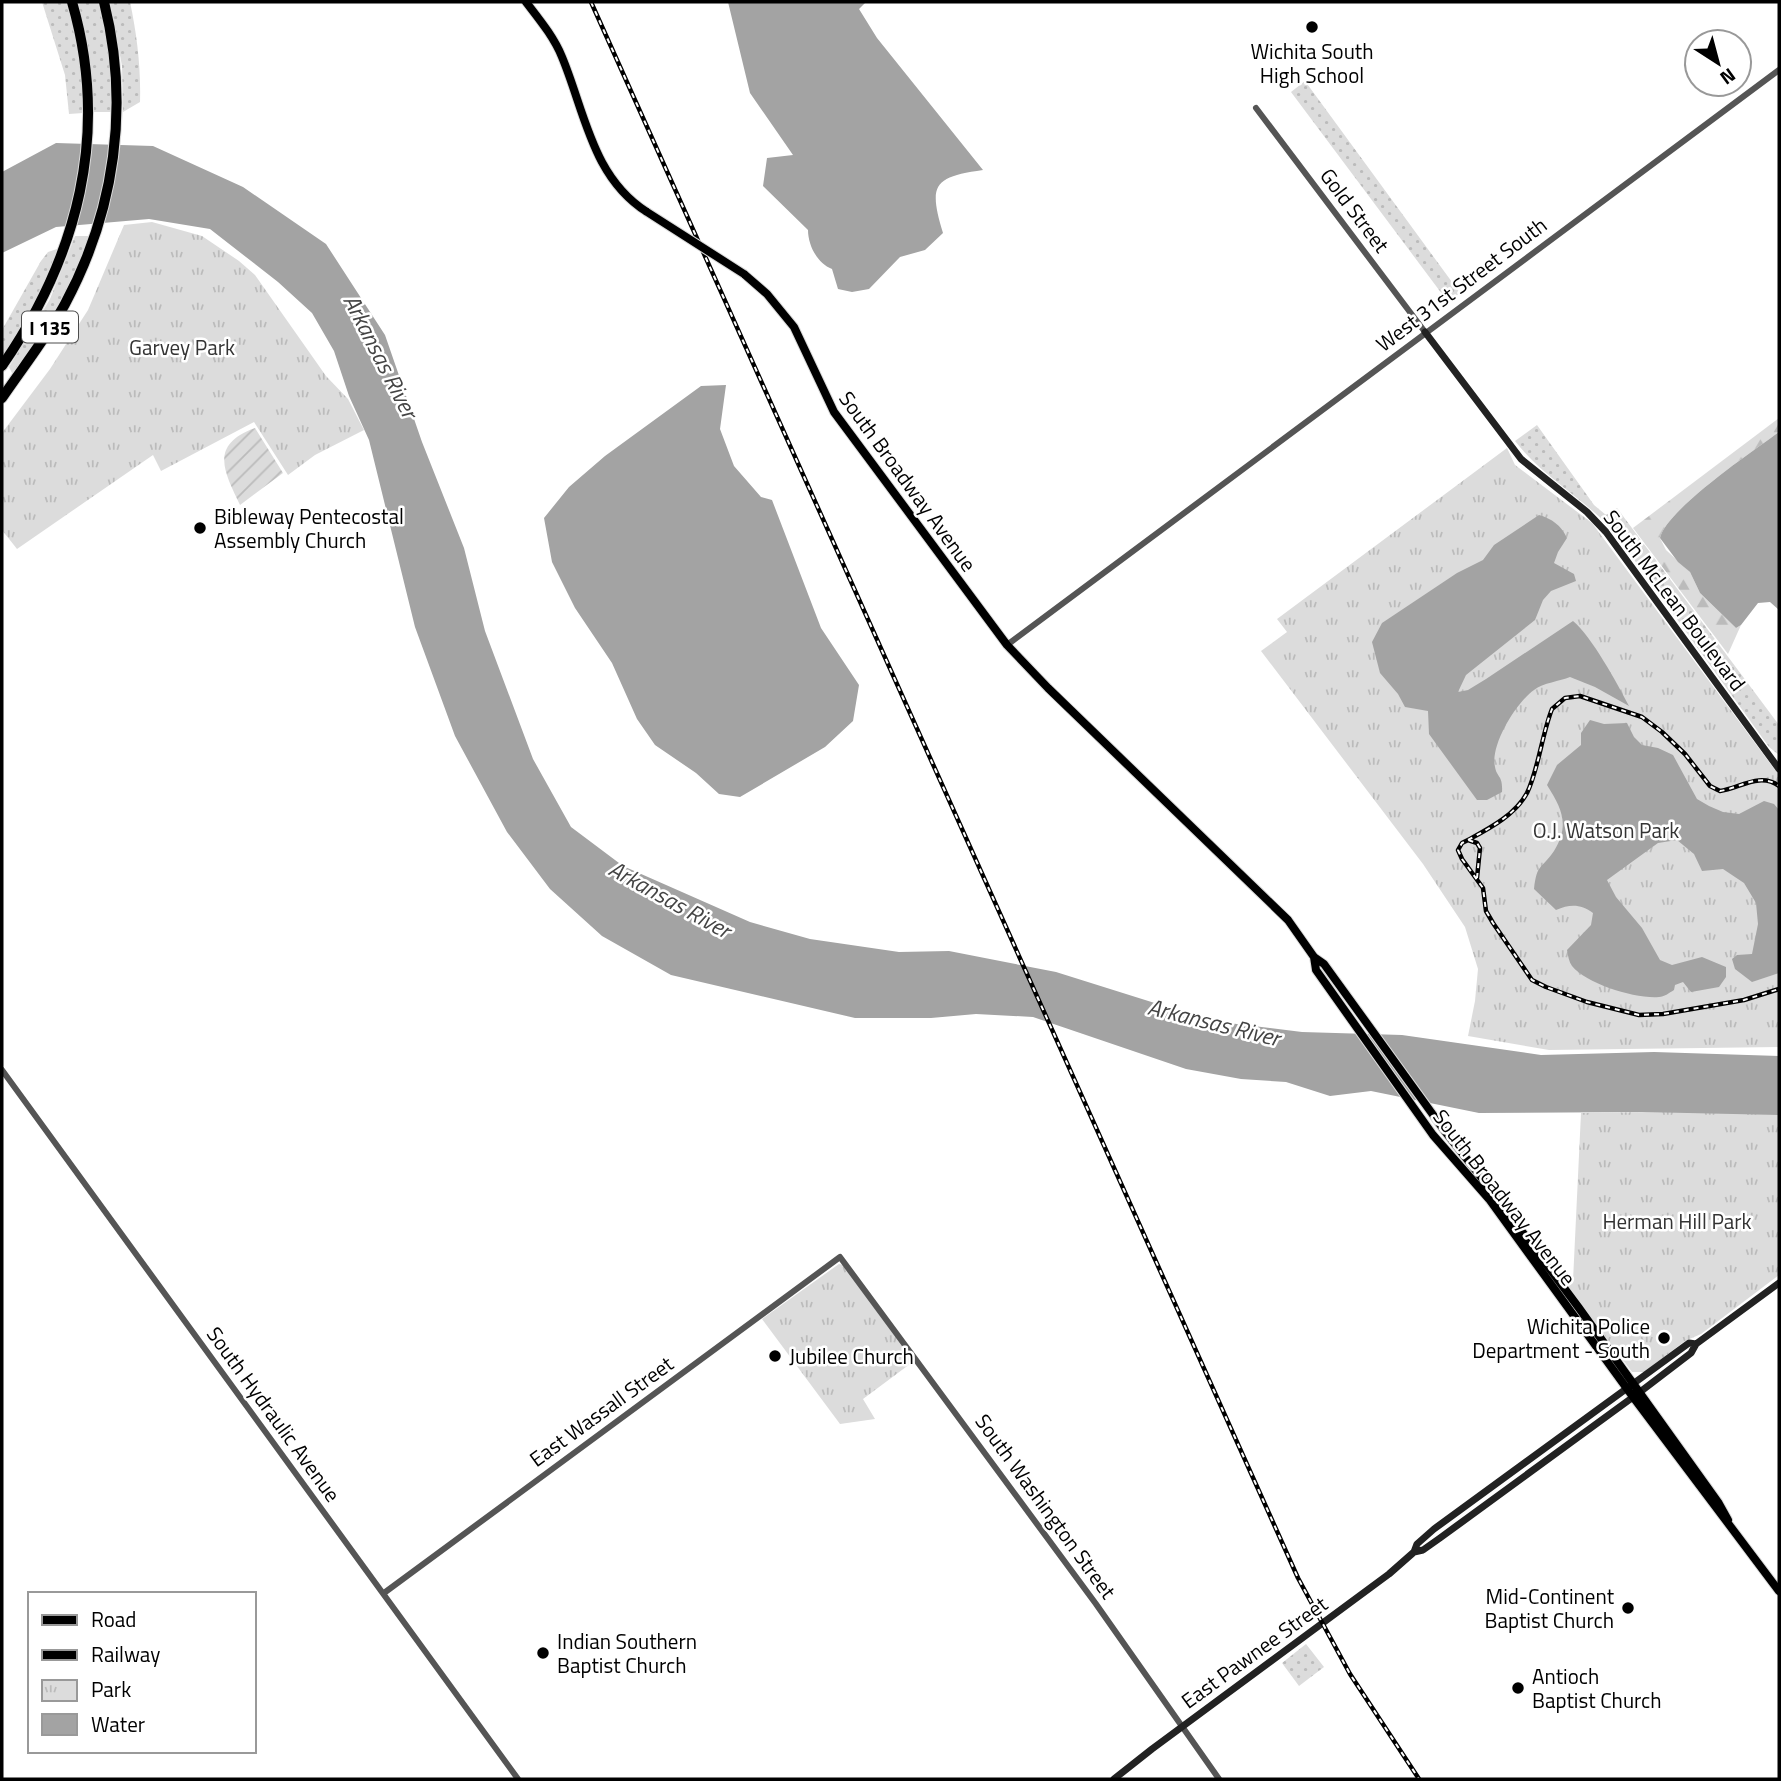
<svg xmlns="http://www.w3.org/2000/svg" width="1781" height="1781" font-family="'Titillium Web',sans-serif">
  <defs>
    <pattern id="grass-dots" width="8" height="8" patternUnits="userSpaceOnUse" patternTransform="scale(1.75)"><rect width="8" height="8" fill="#dcdcdc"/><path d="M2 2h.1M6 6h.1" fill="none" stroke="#bbb" stroke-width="1.8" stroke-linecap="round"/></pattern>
    <pattern id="forest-firs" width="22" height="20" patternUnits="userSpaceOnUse" patternTransform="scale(1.75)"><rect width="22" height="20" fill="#dcdcdc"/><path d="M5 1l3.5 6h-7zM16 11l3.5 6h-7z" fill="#bbb"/></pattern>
    <pattern id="park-tufts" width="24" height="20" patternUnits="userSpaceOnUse" patternTransform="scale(1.75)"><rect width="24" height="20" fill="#dcdcdc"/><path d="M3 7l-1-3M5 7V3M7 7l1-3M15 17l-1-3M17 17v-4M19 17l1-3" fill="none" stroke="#bbb"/></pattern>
    <pattern id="garden-furrows" width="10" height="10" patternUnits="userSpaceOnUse" patternTransform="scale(1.75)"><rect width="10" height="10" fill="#dcdcdc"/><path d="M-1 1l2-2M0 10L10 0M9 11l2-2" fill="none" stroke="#bbb"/></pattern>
  </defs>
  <rect width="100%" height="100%" fill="#fff"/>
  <!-- grass -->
  <path fill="url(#grass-dots)" d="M 42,2 L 67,2 C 77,39 84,74 83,113 L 69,114 L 65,75 Z
    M 77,2 L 98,2 C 109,38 111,74 113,112 L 93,112 L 89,54 Z
    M 110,2 L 130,2 C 137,35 141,68 140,102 L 123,112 L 122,66 Z
    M 1305,81 L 1460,293 L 1448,302 L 1291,92 Z
    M 75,236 L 91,236 L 55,315 L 14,373 L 12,373 L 9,367 L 50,299 Z
    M 60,248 L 36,305 L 2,359 L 2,330 L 41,261 L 48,252 Z
    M 1537,425 L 1594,505 L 1606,515 L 1617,508 L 1779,725 L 1779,755 L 1769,747 L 1612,529 C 1581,497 1542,476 1515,441 Z
    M 1306,1644 L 1324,1667 L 1299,1686 L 1282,1663 Z"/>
  <!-- forest -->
  <path fill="url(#forest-firs)" d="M 1779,418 L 1779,432 C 1753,451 1666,510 1660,538 L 1666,550 L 1690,572 L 1700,593 L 1736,628 L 1741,625 L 1728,654 L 1633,528 Z"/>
  <!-- park -->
  <path fill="url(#park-tufts)" d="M 152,222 L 202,236 L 239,261 L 255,275 L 326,376 L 348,399 L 364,430 L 315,455 L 288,475 L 254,422 L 161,471 L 153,455 L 17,549 L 2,530 L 2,433 L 50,369 L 88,310 L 124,225 Z
    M 1507,448 L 1515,465 L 1592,523 L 1775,770 L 1779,768 L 1779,1047 L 1549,1050 L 1468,1036 L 1475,1001 L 1478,969 L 1465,927 L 1423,864 L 1261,651 L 1287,632 L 1277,619 Z
    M 1779,1110 L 1779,1275 L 1701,1334 L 1685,1341 L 1644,1372 L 1632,1372 L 1567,1286 L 1573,1281 L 1581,1113 Z
    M 839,1264 L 843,1265 L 914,1361 L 863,1399 L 875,1419 L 840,1424 L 762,1319 Z"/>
  <!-- garden -->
  <path fill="url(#garden-furrows)" d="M 255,428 L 283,473 L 240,505 C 224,471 209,445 255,428 Z"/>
  <!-- water -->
  <path fill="#a3a3a3" d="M 728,2 L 866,2 L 859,9 L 877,38 L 983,170 C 934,177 928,184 943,233 L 925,250 L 900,257 L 869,289 L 852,292 L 838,289 L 832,269 C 817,263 808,245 808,230 L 763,186 L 767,158 L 793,155 L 750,93 Z
    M 56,143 L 153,146 L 243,187 L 326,244 L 385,335 L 422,442 L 464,548 L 485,631 L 533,759 L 571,827 L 623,866 L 750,922 L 810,939 L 899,952 L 949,951 L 1056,972 L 1212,1021 L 1302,1032 L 1402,1035 L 1541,1055 L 1654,1052 L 1779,1056 L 1779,1115 L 1642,1112 L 1479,1113 L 1371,1091 L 1330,1096 L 1286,1082 L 1241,1079 L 1186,1069 L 1033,1017 L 976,1014 L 931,1018 L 855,1018 L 671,975 L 602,936 L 550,889 L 507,832 L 455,736 L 415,627 L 369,440 L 349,396 L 334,351 L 312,313 L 278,282 L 210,229 L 149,219 L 56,227 L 2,253 L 2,172 Z
    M 726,385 L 720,429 L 734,466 L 761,497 L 772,500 L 821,628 L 859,685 L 853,721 L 825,747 L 740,797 L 719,794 L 696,773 L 655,745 L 637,719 L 612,663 L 575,608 L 552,562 L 544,518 L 569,487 L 605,456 L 701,386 Z
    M 1779,432 L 1779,610 L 1770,602 L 1758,603 L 1741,625 L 1736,628 L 1700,593 L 1690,572 L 1678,562 L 1660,538 C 1666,510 1753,451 1779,432 Z
    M 1539,515 C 1552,519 1561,525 1567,538 L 1558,552 L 1554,563 L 1574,574 L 1576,581 L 1551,591 L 1543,600 L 1535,620 L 1466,675 L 1458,692 L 1468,690 L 1486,679 L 1573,621 C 1592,637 1617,683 1629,706 L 1595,687 L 1570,677 C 1560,681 1543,683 1534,690 C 1516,703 1490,745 1495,767 C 1497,778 1503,775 1502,792 L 1487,800 L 1477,800 L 1429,734 L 1428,711 L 1405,707 L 1398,694 L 1380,673 L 1372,642 L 1382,623 L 1457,573 L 1483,560 L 1494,545 Z
    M 1590,720 L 1604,724 L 1627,723 L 1634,737 L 1642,745 L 1658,748 L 1673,755 L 1697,799 L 1709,806 L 1723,812 L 1739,814 L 1764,801 L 1774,804 L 1779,810 L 1779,973 L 1752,982 L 1735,969 L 1732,959 L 1737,955 L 1752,954 L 1758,924 L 1756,903 L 1744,883 L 1723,869 L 1702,871 L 1694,854 L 1677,840 L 1658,843 L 1607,880 L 1616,897 L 1642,928 L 1660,960 L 1672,965 L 1702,957 L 1726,967 L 1726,977 L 1719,987 L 1691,992 L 1683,982 L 1675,985 L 1674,990 C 1669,993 1664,997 1659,997 C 1635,999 1587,984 1572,966 C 1569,962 1568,956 1567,950 L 1591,925 L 1593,913 C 1581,904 1570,904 1556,910 L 1534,889 C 1537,863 1541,870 1554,851 C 1570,825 1562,809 1547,785 L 1557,765 L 1581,745 L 1581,733 Z"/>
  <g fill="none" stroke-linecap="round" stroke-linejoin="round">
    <defs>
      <path id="primary" d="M 526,2 C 539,19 554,37 562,57 C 585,112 592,177 647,212
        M 744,274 L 767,294 L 794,327 L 834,412 L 1007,645 L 1048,688 L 1288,920 L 1314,957 L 1324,964 L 1444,1130 L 1485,1182 L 1579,1308 L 1718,1502 L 1728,1520
        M 1314,957 L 1316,970 L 1433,1135 L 1489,1199 L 1633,1397 L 1779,1591"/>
      <path id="motorway" d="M 2,366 C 78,256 110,133 72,2
        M 2,398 C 23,367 47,337 65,304 C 115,211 130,105 104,2"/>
    </defs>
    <!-- primary casing -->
    <use href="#primary" stroke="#dbdbdb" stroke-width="10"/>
    <!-- motorway casing -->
    <use href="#motorway" stroke="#dbdbdb" stroke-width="12"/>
    <!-- tertiary -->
    <path stroke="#555" stroke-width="6" d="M 1256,108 L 1425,332
      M 1007,645 L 1779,70
      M 2,1070 L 518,1779
      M 384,1593 L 840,1257 L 1096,1604 L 1219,1779"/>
    <!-- secondary -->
    <path stroke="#222" stroke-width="7" d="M 1425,332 L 1521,459 L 1587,512 L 1606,532 L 1779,769
      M 1414,1552 L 1423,1550 L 1440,1538 L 1640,1392 L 1691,1353 L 1696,1344 L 1779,1283
      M 1114,1779 L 1152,1749 L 1389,1574 L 1414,1552 L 1417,1544 L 1434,1529 L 1689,1343 L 1696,1344"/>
    <!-- primary -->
    <use href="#primary" stroke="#000" stroke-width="8"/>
    <!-- motorway -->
    <use href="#motorway" stroke="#000" stroke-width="10"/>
    <defs>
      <path id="rail" d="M 591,2 L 1298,1578 L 1350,1674 L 1419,1779
        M 1468,840 C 1490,828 1515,815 1527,793 C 1538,771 1542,734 1552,709 L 1565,698 L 1580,696 L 1642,717 L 1662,732 L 1685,754 L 1710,786 L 1720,791 C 1740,788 1760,772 1779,786
        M 1477,878 L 1480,848 L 1477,843 L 1468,840 L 1462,843 L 1458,850 L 1462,859 L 1483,888 L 1486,911 L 1493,923 L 1532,980 L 1546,987 L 1587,1002 L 1639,1015 L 1663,1014 L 1744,1000 L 1779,989"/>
    </defs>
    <!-- rail casing -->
    <use href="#rail" stroke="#000" stroke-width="4.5"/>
    <!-- rail -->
    <use href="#rail" stroke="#fff" stroke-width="2" stroke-dasharray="5" stroke-linecap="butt"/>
    <defs>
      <path id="primary-bridge" d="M 647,212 L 744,274"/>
    </defs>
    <!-- primary-bridge casing -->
    <use href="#primary-bridge" stroke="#dbdbdb" stroke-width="10" stroke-linecap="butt"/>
    <!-- primary-bridge -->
    <use href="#primary-bridge" stroke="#000" stroke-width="8"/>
  </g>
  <!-- markers -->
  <g fill="#000" stroke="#fff" stroke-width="2.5">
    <circle cx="1312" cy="27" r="7"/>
    <circle cx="200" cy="528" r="7"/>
    <circle cx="1664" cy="1338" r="7"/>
    <circle cx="775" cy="1356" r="7"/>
    <circle cx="1628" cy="1608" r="7"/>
    <circle cx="543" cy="1653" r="7"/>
    <circle cx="1518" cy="1688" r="7"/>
  </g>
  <g text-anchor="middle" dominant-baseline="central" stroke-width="5" stroke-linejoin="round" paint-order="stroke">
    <!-- shield labels -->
    <rect fill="#fff" stroke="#4c4c4c" stroke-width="2" x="22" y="311.5" width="56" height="31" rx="5"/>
    <g font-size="19" font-weight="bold" fill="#000">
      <text x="50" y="327">I 135</text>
    </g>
    <!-- poi labels -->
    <g font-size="21" fill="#000" stroke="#fff" text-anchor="start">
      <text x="1312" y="51" text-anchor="middle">Wichita South<tspan x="1312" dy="24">High School</tspan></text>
      <text x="214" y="516">Bibleway Pentecostal<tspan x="214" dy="24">Assembly Church</tspan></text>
      <text x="1650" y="1326" text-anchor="end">Wichita Police<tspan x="1650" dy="24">Department - South</tspan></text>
      <text x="789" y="1356">Jubilee Church</text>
      <text x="1614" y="1596" text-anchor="end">Mid-Continent<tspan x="1614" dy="24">Baptist Church</tspan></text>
      <text x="557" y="1641">Indian Southern<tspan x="557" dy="24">Baptist Church</tspan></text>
      <text x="1532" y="1676">Antioch<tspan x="1532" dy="24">Baptist Church</tspan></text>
    </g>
    <!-- street labels -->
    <g font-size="21" fill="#000" stroke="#fff">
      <text transform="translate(1355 210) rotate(53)">Gold Street</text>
      <text transform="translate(1461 284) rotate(-37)">West 31st Street South</text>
      <text transform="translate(908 481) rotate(54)">South Broadway Avenue</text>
      <text transform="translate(1675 600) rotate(53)">South McLean Boulevard</text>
      <text transform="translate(1505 1197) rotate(52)">South Broadway Avenue</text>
      <text transform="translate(601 1411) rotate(-36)">East Wassall Street</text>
      <text transform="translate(274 1414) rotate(54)">South Hydraulic Avenue</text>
      <text transform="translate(1046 1506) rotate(54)">South Washington Street</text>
      <text transform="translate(1254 1652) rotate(-36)">East Pawnee Street</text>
    </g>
    <!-- park labels -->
    <g font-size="21" fill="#333" stroke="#fff">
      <text x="182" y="347">Garvey Park</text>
      <text x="1606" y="830">O.J. Watson Park</text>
      <text x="1677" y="1221">Herman Hill Park</text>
    </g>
    <!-- water labels -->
    <g font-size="23" font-style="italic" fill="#444" stroke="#fff">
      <text transform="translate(381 356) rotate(63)">Arkansas River</text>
      <text transform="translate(670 899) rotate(29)">Arkansas River</text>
      <text transform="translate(1214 1022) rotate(14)">Arkansas River</text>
    </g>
  </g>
  <!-- border -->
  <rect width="1781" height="1781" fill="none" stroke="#000000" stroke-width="7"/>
  <!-- legend -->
  <rect x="28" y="1592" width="228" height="161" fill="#ffffff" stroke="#999999" stroke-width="2"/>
  <rect x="42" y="1615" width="35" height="10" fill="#000000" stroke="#999999" stroke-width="2"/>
  <text x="91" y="1627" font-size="21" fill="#000000">Road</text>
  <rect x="42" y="1650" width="35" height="10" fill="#000000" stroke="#999999" stroke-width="2"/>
  <text x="91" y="1662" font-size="21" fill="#000000">Railway</text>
  <rect x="42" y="1680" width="35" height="21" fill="url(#park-tufts)" stroke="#999999" stroke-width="2"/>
  <text x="91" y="1697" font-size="21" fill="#000000">Park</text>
  <rect x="42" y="1714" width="35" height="21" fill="#a3a3a3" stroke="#999999" stroke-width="2"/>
  <text x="91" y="1732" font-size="21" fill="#000000">Water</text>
  <!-- north arrow -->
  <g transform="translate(1718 63) rotate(144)"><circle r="33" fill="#ffffff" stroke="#999999" stroke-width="2"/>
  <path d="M0-5L12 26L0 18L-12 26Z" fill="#000000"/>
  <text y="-10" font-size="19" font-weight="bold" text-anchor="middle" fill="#000000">N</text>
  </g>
</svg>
